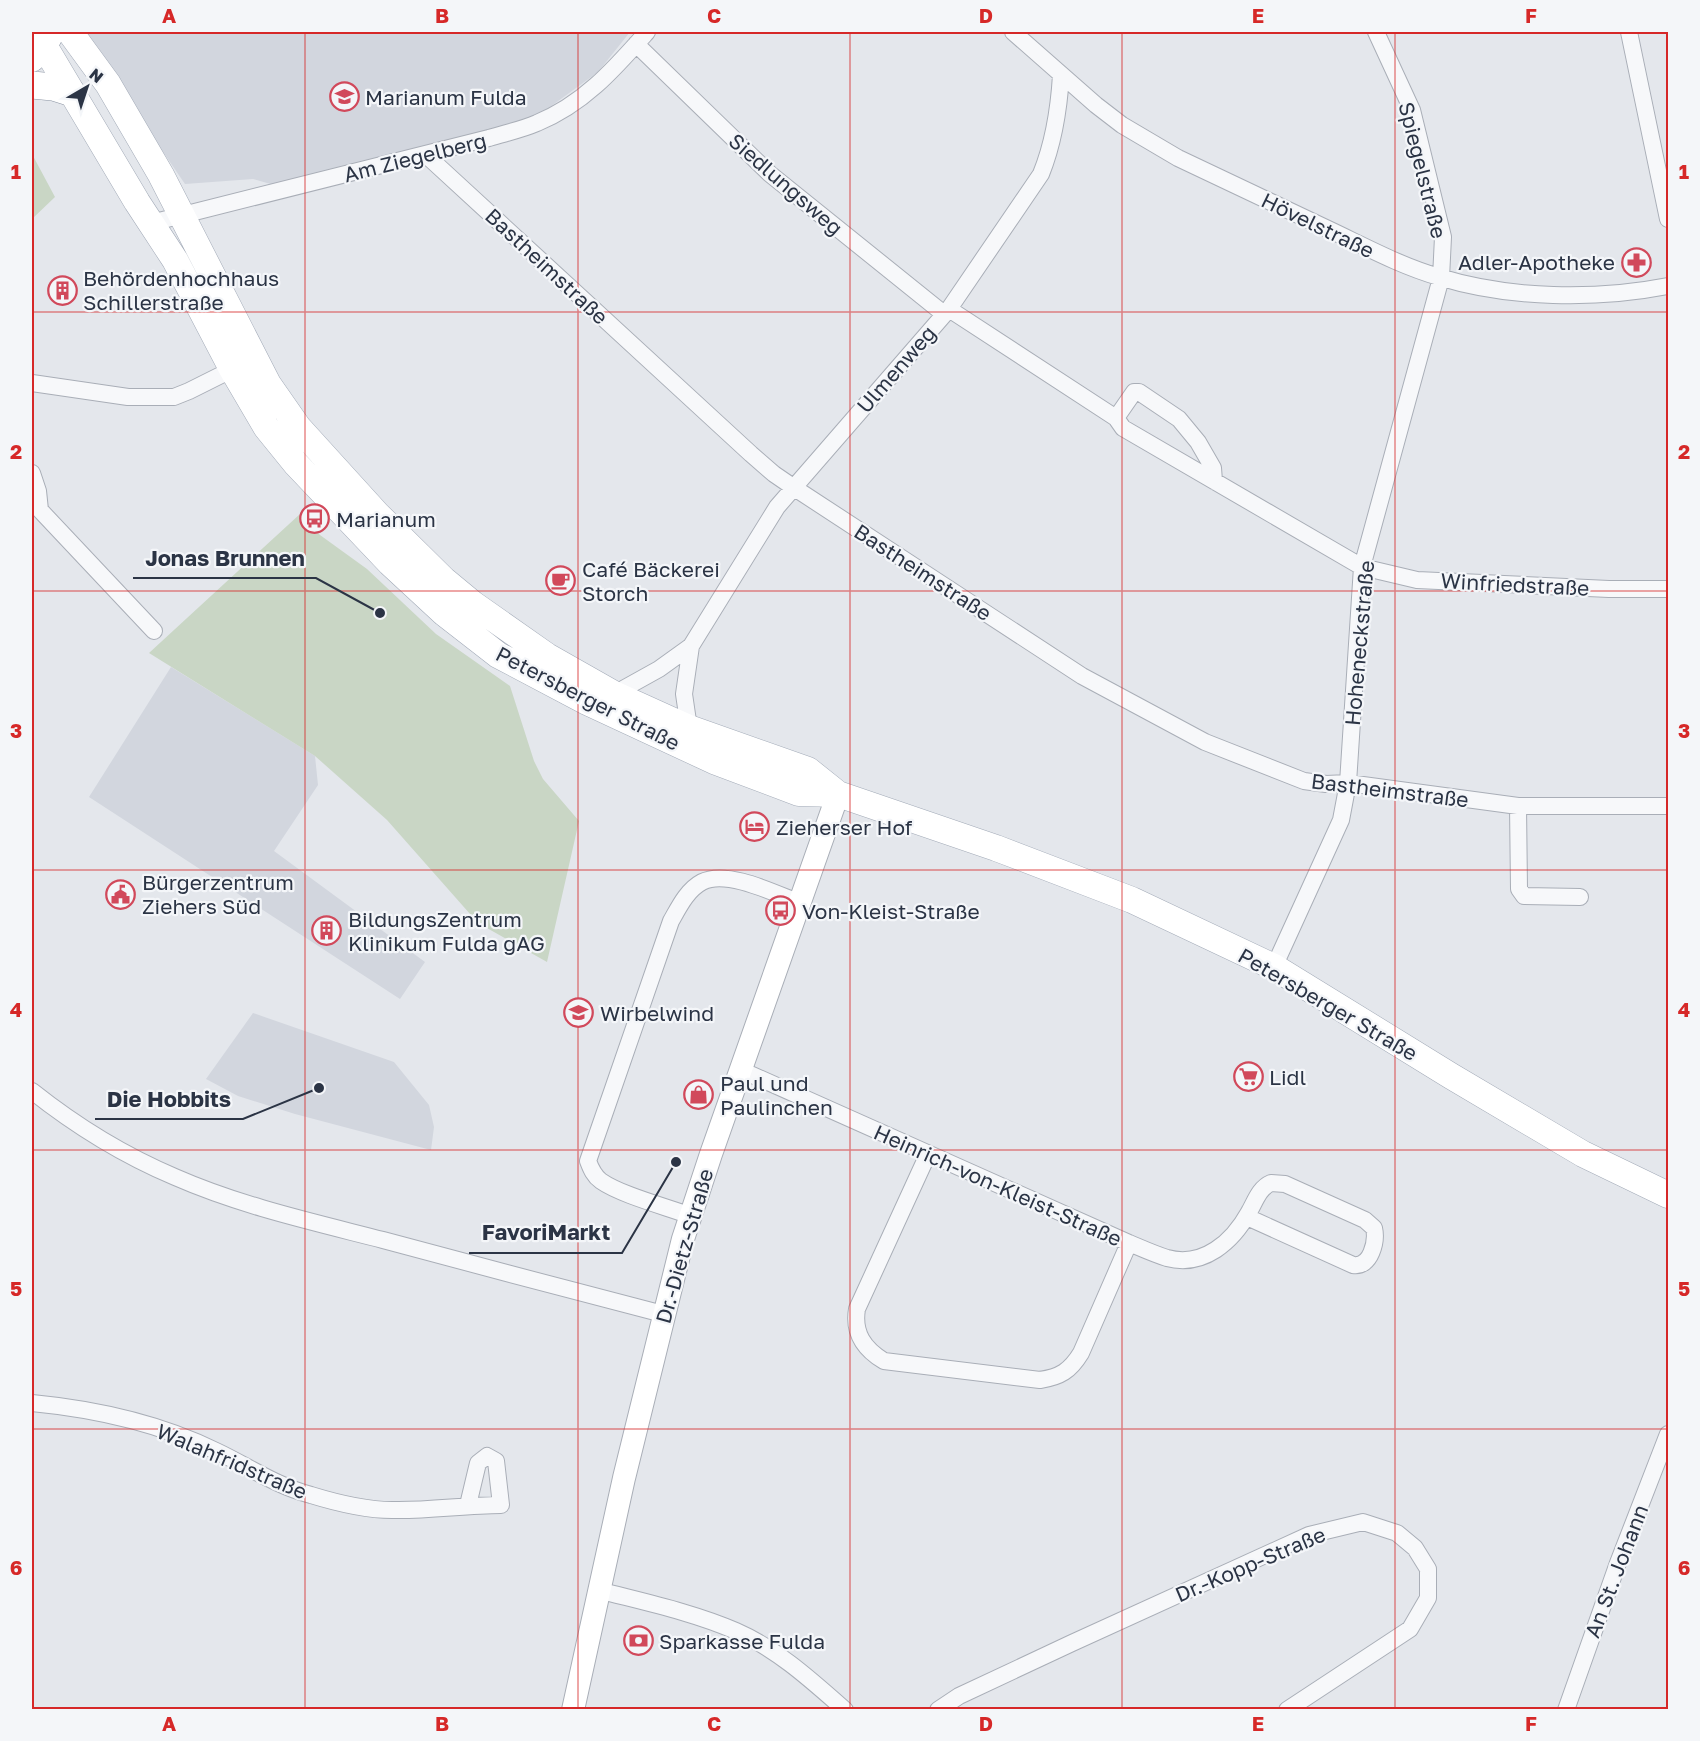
<svg xmlns="http://www.w3.org/2000/svg" width="1700" height="1741" font-family="'Golos Text',sans-serif">
  <rect width="100%" height="100%" fill="#e4e7ec"/>
  <!-- built -->
  <path fill="#d2d6de" d="M 77,32 L 630,32 L 598,72 L 539,115 L 288,189 L 253,179 L 185,184 L 113,79 Z
    M 171,667 L 315,756 L 318,785 L 274,851 L 425,962 L 400,999 L 89,797 Z
    M 253,1013 L 394,1062 L 429,1105 L 434,1127 L 431,1150 L 295,1114 L 238,1096 L 206,1079 Z"/>
  <!-- green -->
  <path fill="#c9d6c5" d="M 32,154 L 55,197 L 32,219 Z
    M 300,514 L 320,535 L 367,569 L 436,634 L 510,686 L 534,761 L 543,779 L 579,821 L 547,962 L 478,923 L 387,820 L 315,756 L 149,653 Z"/>
  <g fill="none" stroke-linecap="round" stroke-linejoin="round">
    <defs>
      <path id="minor" d="M 1013,32 L 1096,105 L 1122,125 L 1178,158 C 1229,182 1279,206 1330,230 C 1366,247 1401,266 1439,277 C 1510,299 1596,300 1668,286
        M 1629,32 L 1668,219
        M 636,44 L 770,174 L 944,314
        M 425,154 L 751,454 L 774,474 L 793,487 L 1082,676 L 1205,742 L 1304,781 L 1326,784 L 1348,783 L 1518,806 L 1668,806
        M 151,223 L 489,138 C 505,133 521,130 537,123 C 584,104 615,68 647,32
        M 949,309 L 1116,418
        M 32,383 L 128,397 L 174,397 L 189,391 L 241,365
        M 32,473 L 38,491 L 40,510 L 154,631
        M 1214,481 L 1213,468 L 1198,442 L 1179,419 L 1139,392 L 1134,392 L 1116,418 L 1123,428 L 1362,567 L 1417,580 L 1609,589 L 1668,589
        M 614,694 L 659,669 L 691,646 L 777,507 L 949,309 L 1041,174 C 1054,142 1059,108 1061,75
        M 689,728 L 684,694 L 691,646
        M 1518,806 L 1519,889 L 1524,896 L 1580,897
        M 1274,967 L 1341,820 L 1348,783 L 1362,567 L 1441,278 L 1443,237 L 1412,110 L 1376,32
        M 741,1070 L 1129,1243 C 1141,1248 1154,1254 1167,1258 C 1204,1268 1233,1241 1249,1212 C 1255,1202 1259,1188 1271,1183 L 1285,1184 L 1365,1220 L 1374,1228 C 1377,1241 1371,1268 1353,1265 L 1247,1217
        M 32,1091 C 76,1126 123,1155 175,1177 C 241,1206 313,1222 383,1240 C 476,1265 570,1290 663,1314
        M 928,1154 L 857,1309 C 853,1333 864,1349 884,1361 L 1040,1380 C 1060,1377 1070,1371 1081,1353 L 1129,1243
        M 691,1216 C 667,1207 621,1195 601,1181 C 594,1176 591,1169 588,1161 L 671,921 C 679,907 687,890 702,882 C 727,869 776,894 800,903
        M 32,1403 C 94,1409 159,1423 216,1451 C 248,1466 276,1486 311,1495 C 337,1503 365,1510 392,1510 C 428,1511 465,1505 501,1505 L 496,1461 L 487,1456 L 478,1463 L 468,1505
        M 598,1590 C 644,1602 692,1612 736,1631 C 777,1649 811,1680 845,1710
        M 938,1710 L 959,1696 L 1072,1643 L 1309,1535 L 1363,1522 L 1397,1533 L 1415,1548 L 1428,1569 L 1428,1598 L 1410,1629 L 1287,1710
        M 1566,1710 L 1618,1563 L 1668,1434"/>
      <path id="secondary" d="M 573,1710 L 624,1478 L 683,1239 L 711,1154 L 838,794"/>
      <path id="primary" d="M 36,32 L 137,202 L 175,260 L 232,369 L 266,427 L 296,464 L 390,563 L 444,613 L 498,655 L 587,702 L 714,761 L 799,793 L 838,794 L 996,848 L 1132,900 L 1274,967 L 1451,1076 L 1583,1154 L 1668,1195
        M 70,32 L 108,84 L 161,175 L 268,384 L 298,427 L 377,514 L 444,580 L 473,604 L 547,656 L 614,694 L 689,728 L 808,770 L 838,794"/>
      <path id="trunk" d="M 32,58 L 44,45 L 51,32
        M 32,85 L 53,87 L 72,93"/>
    </defs>
    <!-- minor casing -->
    <use href="#minor" stroke="#a9aeb7" stroke-width="18"/>
    <!-- secondary casing -->
    <use href="#secondary" stroke="#a9aeb7" stroke-width="24"/>
    <!-- primary casing -->
    <use href="#primary" stroke="#a3abb8" stroke-width="27"/>
    <!-- trunk casing -->
    <use href="#trunk" stroke="#8b94a3" stroke-width="28"/>
    <!-- minor -->
    <use href="#minor" stroke="#f7f8fa" stroke-width="16"/>
    <!-- secondary -->
    <use href="#secondary" stroke="#fff" stroke-width="22"/>
    <!-- primary -->
    <use href="#primary" stroke="#fff" stroke-width="26"/>
    <!-- trunk -->
    <use href="#trunk" stroke="#fff" stroke-width="27"/>
  </g>
  <!-- grid -->
  <path fill="none" stroke="#d62828" stroke-width="1.5" stroke-opacity="0.55" d="M 305,32 L 305,1710M 578,32 L 578,1710M 850,32 L 850,1710M 1122,32 L 1122,1710M 1395,32 L 1395,1710M 32,312 L 1668,312M 32,591 L 1668,591M 32,870 L 1668,870M 32,1150 L 1668,1150M 32,1429 L 1668,1429"/>
  <!-- icons -->
  <defs>
    <symbol id="school-ring" viewBox="-11 -11 22 22"><circle r="9.5" fill="#f4f6f9" stroke="#d1495b" stroke-width="1.5"/><path d="M0-5L7-2L0 1L-7-2ZM-4 1L0 2.5L4 1V4Q0 6-4 4Z" fill="#d1495b"/></symbol>
    <symbol id="pharmacy-ring" viewBox="-11 -11 22 22"><circle r="9.5" fill="#f4f6f9" stroke="#d1495b" stroke-width="1.5"/><path d="M-2-6h4v4h4v4h-4v4h-4v-4h-4v-4h4Z" fill="#d1495b"/></symbol>
    <symbol id="building-ring" viewBox="-11 -11 22 22"><circle r="9.5" fill="#f4f6f9" stroke="#d1495b" stroke-width="1.5"/><path d="M-4-6H4V6H1V3H-1V6H-4ZM-2.5-4.3h1.7v1.8h-1.7ZM.8-4.3h1.7v1.8H.8ZM-2.5-1h1.7V.8h-1.7ZM.8-1h1.7V.8H.8Z" fill="#d1495b"/></symbol>
    <symbol id="bus-ring" viewBox="-11 -11 22 22"><circle r="9.5" fill="#f4f6f9" stroke="#d1495b" stroke-width="1.5"/><path d="M-5-6H5V4H4V6H2V4H-2V6H-4V4H-5ZM-3.5-4V0h7V-4ZM-3.5 1.2v1.5H-2V1.2ZM2 1.2v1.5H3.5V1.2Z" fill="#d1495b"/></symbol>
    <symbol id="cafe-ring" viewBox="-11 -11 22 22"><circle r="9.5" fill="#f4f6f9" stroke="#d1495b" stroke-width="1.5"/><path d="M-5.5-4.5H6V0H3Q3 3.5 0 3.5H-2.5Q-5.5 3.5-5.5 0ZM3-3.2v2h1.7v-2ZM-6 4.5H4V6H-6Z" fill="#d1495b"/></symbol>
    <symbol id="hotel-ring" viewBox="-11 -11 22 22"><circle r="9.5" fill="#f4f6f9" stroke="#d1495b" stroke-width="1.5"/><path d="M-6-4.5h1.5V1H6V5H4.5V3h-9V5H-6ZM-4 0a1.8 1.8 0 1 1 3.6 0ZM.5 0V-2.5h3Q6-2.5 6 0Z" fill="#d1495b"/></symbol>
    <symbol id="civic-ring" viewBox="-11 -11 22 22"><circle r="9.5" fill="#f4f6f9" stroke="#d1495b" stroke-width="1.5"/><path d="M-.6-6.5H3V-4.5H.6V-3L4-1V1h2V6H-6V1h2V-1L-.6-3ZM-1.2 2.5V6h2.4V2.5Z" fill="#d1495b"/></symbol>
    <symbol id="supermarket-ring" viewBox="-11 -11 22 22"><circle r="9.5" fill="#f4f6f9" stroke="#d1495b" stroke-width="1.5"/><path d="M-6-5.5h2.5l.6 2H6L4.5 2H-2.5L-4.4-4H-6ZM-1.5 3.2a1.3 1.3 0 1 0 .1 0ZM3 3.2a1.3 1.3 0 1 0 .1 0Z" fill="#d1495b"/></symbol>
    <symbol id="shop-ring" viewBox="-11 -11 22 22"><circle r="9.5" fill="#f4f6f9" stroke="#d1495b" stroke-width="1.5"/><path d="M-5-2.5h2.3a2.7 3.5 0 0 1 5.4 0H5L5.5 6h-11ZM-1.5-2.5h3a1.5 2.3 0 0 0-3 0Z" fill="#d1495b"/></symbol>
    <symbol id="bank-ring" viewBox="-11 -11 22 22"><circle r="9.5" fill="#f4f6f9" stroke="#d1495b" stroke-width="1.5"/><path d="M-6-4H6V4H-6ZM0-2.3a2.3 2.3 0 1 0 0 4.6a2.3 2.3 0 1 0 0-4.6Z" fill="#d1495b"/></symbol>
  </defs>
  <g fill-rule="evenodd">
    <use href="#school-ring" x="328" y="80" width="33" height="33"/>
    <use href="#pharmacy-ring" x="1620" y="246" width="33" height="33"/>
    <use href="#building-ring" x="46" y="274" width="33" height="33"/>
    <use href="#bus-ring" x="298" y="502" width="33" height="33"/>
    <use href="#cafe-ring" x="544" y="564" width="33" height="33"/>
    <use href="#hotel-ring" x="738" y="810" width="33" height="33"/>
    <use href="#civic-ring" x="104" y="878" width="33" height="33"/>
    <use href="#bus-ring" x="764" y="894" width="33" height="33"/>
    <use href="#building-ring" x="310" y="914" width="33" height="33"/>
    <use href="#school-ring" x="562" y="996" width="33" height="33"/>
    <use href="#supermarket-ring" x="1232" y="1060" width="33" height="33"/>
    <use href="#shop-ring" x="682" y="1078" width="33" height="33"/>
    <use href="#bank-ring" x="622" y="1624" width="33" height="33"/>
  </g>
  <g text-anchor="middle" dominant-baseline="central" stroke-width="4.5" stroke-linejoin="round" paint-order="stroke">
    <!-- poi labels -->
    <g font-size="21" fill="#2b3445" stroke="#f4f6f9" text-anchor="start">
      <text x="365" y="97">Marianum Fulda</text>
      <text x="1615" y="262" text-anchor="end">Adler-Apotheke</text>
      <text x="83" y="278">Behördenhochhaus<tspan x="83" dy="24">Schillerstraße</tspan></text>
      <text x="336" y="519">Marianum</text>
      <text x="582" y="569">Café Bäckerei<tspan x="582" dy="24">Storch</tspan></text>
      <text x="776" y="827">Zieherser Hof</text>
      <text x="142" y="882">Bürgerzentrum<tspan x="142" dy="24">Ziehers Süd</tspan></text>
      <text x="802" y="911">Von-Kleist-Straße</text>
      <text x="348" y="919">BildungsZentrum<tspan x="348" dy="24">Klinikum Fulda gAG</tspan></text>
      <text x="600" y="1013">Wirbelwind</text>
      <text x="1269" y="1077">Lidl</text>
      <text x="720" y="1083">Paul und<tspan x="720" dy="24">Paulinchen</tspan></text>
      <text x="659" y="1641">Sparkasse Fulda</text>
    </g>
    <!-- street labels -->
    <g font-size="21" fill="#2b3445" stroke="#f4f6f9">
      <text transform="translate(415 157) rotate(-14)">Am Ziegelberg</text>
      <text transform="translate(1423 170) rotate(76)">Spiegelstraße</text>
      <text transform="translate(786 184) rotate(41)">Siedlungsweg</text>
      <text transform="translate(1318 225) rotate(26)">Hövelstraße</text>
      <text transform="translate(547 266) rotate(43)">Bastheimstraße</text>
      <text transform="translate(896 369) rotate(-49)">Ulmenweg</text>
      <text transform="translate(923 572) rotate(33)">Bastheimstraße</text>
      <text transform="translate(1515 584) rotate(3)">Winfriedstraße</text>
      <text transform="translate(1359 643) rotate(-85)">Hoheneckstraße</text>
      <text transform="translate(588 698) rotate(27)">Petersberger Straße</text>
      <text transform="translate(1390 790) rotate(7)">Bastheimstraße</text>
      <text transform="translate(1328 1004) rotate(30)">Petersberger Straße</text>
      <text transform="translate(998 1185) rotate(24)">Heinrich-von-Kleist-Straße</text>
      <text transform="translate(684 1246) rotate(-74)">Dr.-Dietz-Straße</text>
      <text transform="translate(232 1461) rotate(23)">Walahfridstraße</text>
      <text transform="translate(1250 1564) rotate(-23)">Dr.-Kopp-Straße</text>
      <text transform="translate(1616 1571) rotate(-69)">An St. Johann</text>
    </g>
  </g>
  <!-- callouts -->
  <path fill="none" stroke="#2b3445" stroke-width="2" d="M380 613L316 578H133M319 1088L243 1119H95M676 1162L622 1253H469"/>
  <g fill="#2b3445" stroke="#f4f6f9" stroke-width="2">
    <circle cx="380" cy="613" r="6"/>
    <circle cx="319" cy="1088" r="6"/>
    <circle cx="676" cy="1162" r="6"/>
  </g>
  <g font-size="22" text-anchor="middle" font-weight="bold" fill="#2b3445" stroke="#f4f6f9" stroke-width="4.5" stroke-linejoin="round" paint-order="stroke">
    <text x="225" y="566">Jonas Brunnen</text>
    <text x="169" y="1107">Die Hobbits</text>
    <text x="546" y="1240">FavoriMarkt</text>
  </g>
  <!-- border -->
  <rect width="1700" height="1741" fill="none" stroke="#f4f6f9" stroke-width="66"/>
  <!-- north arrow -->
  <g transform="translate(87 87) rotate(39)" stroke="#f4f6f9" stroke-width="4.5" paint-order="stroke">
  <path d="M0-4.5L10 22L0 15L-10 22Z" fill="#2b3445"/>
  <text y="-9" font-size="16" font-weight="bold" text-anchor="middle" fill="#2b3445">N</text>
  </g>
  <rect x="33" y="33" width="1634" height="1675" fill="none" stroke="#d62828" stroke-width="2"/>
  <g font-size="20" text-anchor="middle" font-weight="bold" fill="#d62828">
    <text x="169" y="23">A</text>
    <text x="442" y="23">B</text>
    <text x="714" y="23">C</text>
    <text x="986" y="23">D</text>
    <text x="1258" y="23">E</text>
    <text x="1531" y="23">F</text>
    <text x="16" y="179">1</text>
    <text x="1684" y="179">1</text>
    <text x="16" y="459">2</text>
    <text x="1684" y="459">2</text>
    <text x="16" y="738">3</text>
    <text x="1684" y="738">3</text>
    <text x="16" y="1017">4</text>
    <text x="1684" y="1017">4</text>
    <text x="16" y="1296">5</text>
    <text x="1684" y="1296">5</text>
    <text x="16" y="1575">6</text>
    <text x="1684" y="1575">6</text>
    <text x="169" y="1731">A</text>
    <text x="442" y="1731">B</text>
    <text x="714" y="1731">C</text>
    <text x="986" y="1731">D</text>
    <text x="1258" y="1731">E</text>
    <text x="1531" y="1731">F</text>
  </g>
</svg>
